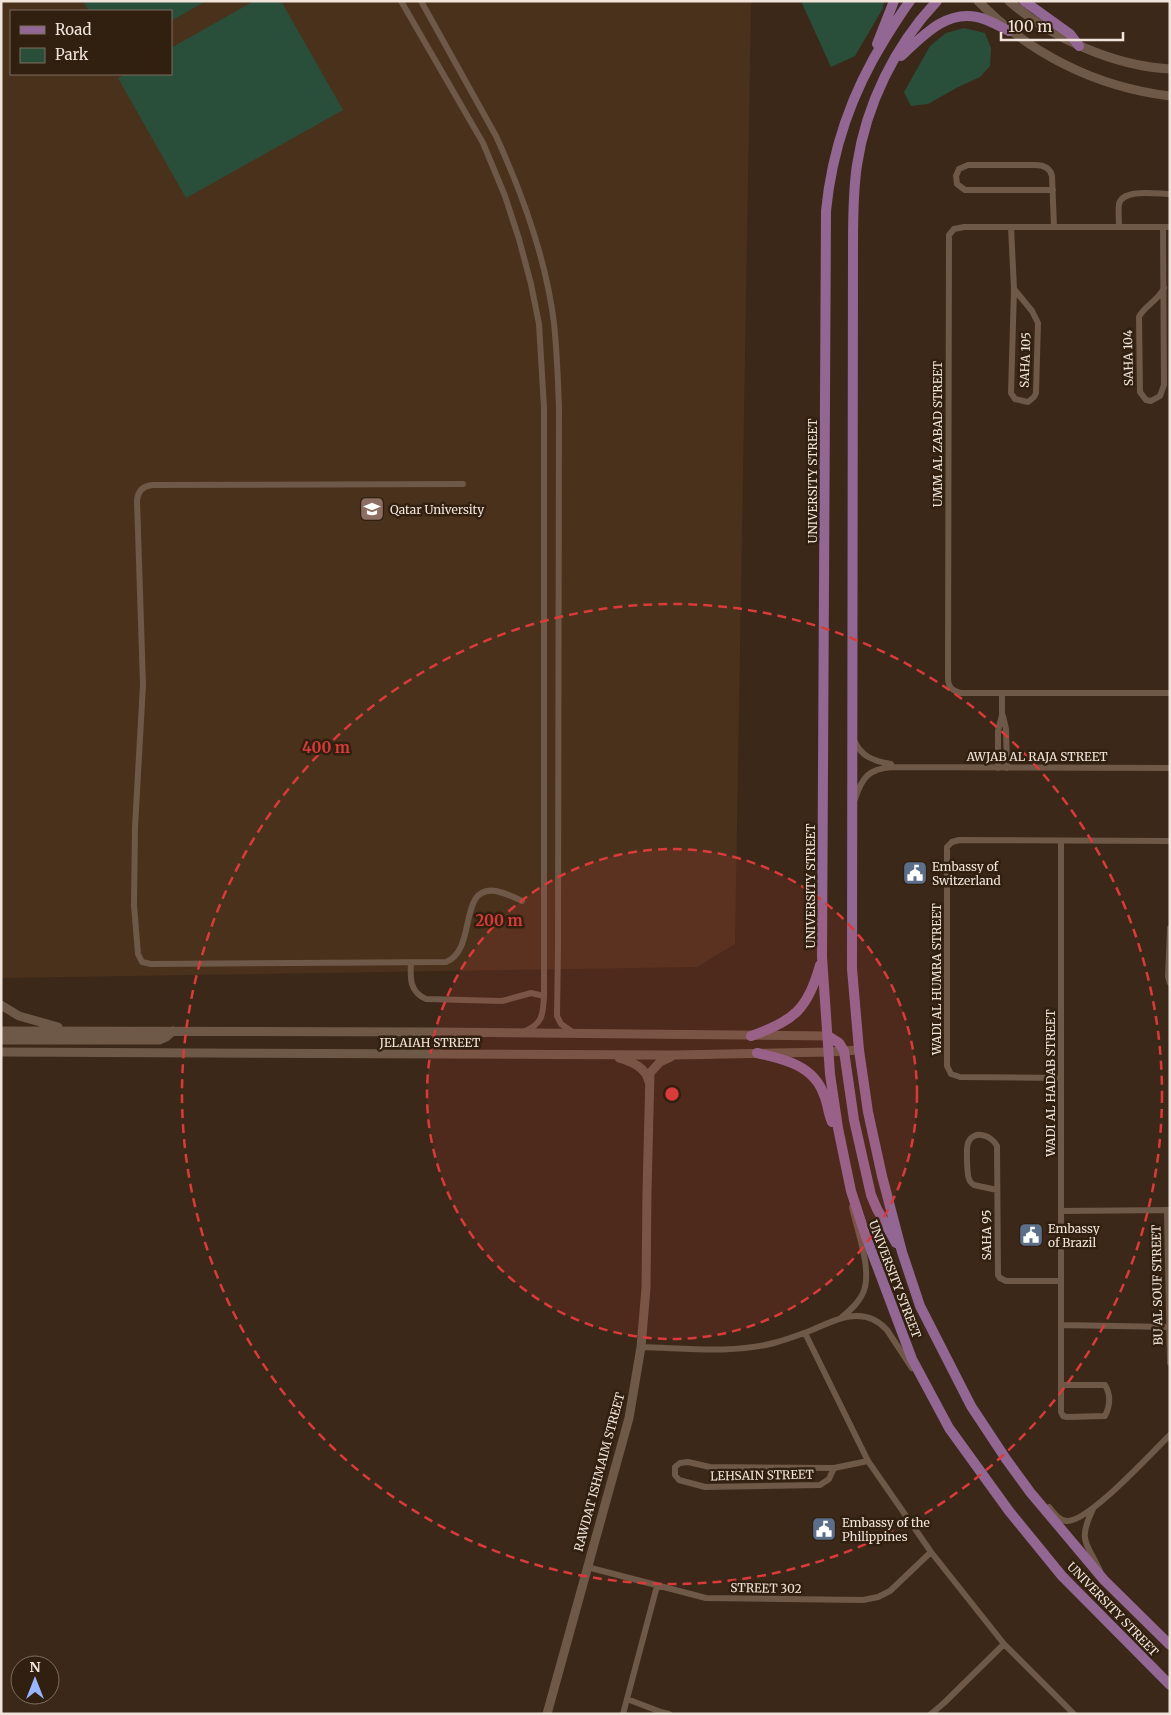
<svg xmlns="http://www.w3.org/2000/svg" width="1171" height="1715" font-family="Merriweather,serif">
  <rect width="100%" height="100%" fill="#3c2818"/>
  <!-- built -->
  <path fill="#4a311c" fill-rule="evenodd" d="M 1,1 L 751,1 L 735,944 L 697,967 L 1,978 ZM 11,11 L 171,11 L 171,74 L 11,74 Z"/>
  <!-- green -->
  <path fill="#294f3a" d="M 83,1 L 206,1 L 171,21 L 171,11 L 89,11 Z
    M 254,1 L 281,1 L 343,110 L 186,198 L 118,78 L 126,74 L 171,74 L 171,48 Z
    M 801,1 L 884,1 L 883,8 L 855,56 L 831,67 Z
    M 964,28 L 985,33 L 991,48 L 990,66 L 980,77 L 958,87 L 928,104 L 911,106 L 904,92 L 930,46 L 946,33 Z"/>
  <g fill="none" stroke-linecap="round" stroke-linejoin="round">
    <!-- street -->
    <path stroke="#6e5847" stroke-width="6" d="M 401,1 L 483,143 L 505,196 L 519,239 L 531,284 L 539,324 L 544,408 L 544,996 C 543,1015 543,1024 523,1032
      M 421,1 L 496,136 C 523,195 546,259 554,323 C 557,351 558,380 559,408 L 558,949 L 557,1016 L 561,1024 L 574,1033
      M 1053,190 L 965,190 L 957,184 L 956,176 L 959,169 L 968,165 L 1035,165 C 1043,165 1050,167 1052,176 L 1054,227
      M 1011,227 L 1014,289 L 1011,393 L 1015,399 L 1028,402 L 1034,397 L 1036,393 L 1038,323 L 1032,311 L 1014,289
      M 1119,227 C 1119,220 1118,211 1119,204 C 1123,188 1157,194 1170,194
      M 1163,227 L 1164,385 L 1160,396 L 1151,401 L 1146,400 L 1140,392 L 1139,317 C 1144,306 1158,301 1164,288
      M 1170,227 L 964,227 L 954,229 L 949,235 L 948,678 C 948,687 952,691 961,693 L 1170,693
      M 463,484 L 152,485 C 143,486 138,491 137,500 L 143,685 L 135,827 L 134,905 L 138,954 L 142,962 L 151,964 L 446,962 C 478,949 457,885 496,891 C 504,893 514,897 522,901
      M 1003,716 L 1006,729 L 1007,768
      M 854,740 C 861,757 874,761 891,764
      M 998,768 L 998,731 L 1002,715 L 1002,694
      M 855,799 C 862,777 869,769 892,767 L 1170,768
      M 1170,928 L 1168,977 L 1170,983
      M 411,963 C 410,979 410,992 426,999 L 502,1001 L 531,993 L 544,996
      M 1061,1078 L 960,1077 L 951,1074 L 947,1066 L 947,847 L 952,842 L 959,840 L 1170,841
      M 997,1190 L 974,1185 C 972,1183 970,1183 969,1179 C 967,1174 966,1148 968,1143 C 974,1129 991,1135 997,1146 L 998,1275 L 1000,1278 L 1006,1281 L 1061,1281
      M 1167,1210 L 1170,1363
      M 1061,1211 L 1170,1210
      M 842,1317 C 850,1310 859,1303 863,1293 C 873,1271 857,1230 852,1207
      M 1061,1325 L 1169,1327
      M 805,1333 L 868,1461 L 931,1552 L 1004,1644 L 1074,1714
      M 641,1347 C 685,1348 732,1354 774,1343 C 785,1340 796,1336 807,1332 C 823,1326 839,1316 857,1316 C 869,1316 879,1321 887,1330 L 912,1368
      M 1061,1385 L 1105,1385 C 1111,1395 1110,1406 1105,1416 L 1067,1417 L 1063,1416 L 1061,1412 L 1061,841
      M 834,1468 L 829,1479 L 820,1485 L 705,1487 L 679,1480 L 675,1475 L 675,1467 L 680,1463 L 688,1462 L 710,1467 L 834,1468 L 868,1461
      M 1049,1507 C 1054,1513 1059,1521 1067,1521 C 1089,1522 1152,1452 1170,1435
      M 1093,1509 C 1077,1542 1087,1542 1100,1571
      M 587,1567 L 706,1598 L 863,1600 L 878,1597 L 890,1591 L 931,1552
      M 627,1699 L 661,1712 L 669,1714
      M 623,1714 L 657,1586
      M 931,1714 L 944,1703 L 1004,1644"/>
    <!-- secondary -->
    <path stroke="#6e5847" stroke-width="9" d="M 978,1 C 1030,54 1096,87 1170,96
      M 1009,1 C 1051,38 1114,66 1170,69
      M 1,1005 L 19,1016 L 58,1027
      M 1,1031 L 436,1032 L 828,1036
      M 1,1040 L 159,1040 L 166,1037 L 173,1031
      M 1,1052 L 674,1055 L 829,1052 L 859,1050
      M 619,1058 C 632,1062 646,1067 649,1082
      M 547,1714 L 629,1418 L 641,1347 L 646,1288 L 647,1191 L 650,1073 L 660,1062 L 671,1057"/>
    <!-- primary -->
    <path stroke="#926793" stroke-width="10" d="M 910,1 C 901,13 893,26 885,39 C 852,92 832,149 826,211 L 822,957 L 830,1074 L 838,1128 L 851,1191 L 865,1234 L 912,1359 L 949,1428 L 1009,1511 L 1062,1576 L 1170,1685
      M 937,1 C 895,45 866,105 857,165 C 853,191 853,219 853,245 L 852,969 L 859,1050 L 868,1112 L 882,1176 L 902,1252 L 920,1306 L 971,1406 L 1006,1459 L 1030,1492 L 1104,1580 L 1170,1645
      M 1024,1 L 1070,34 L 1079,46
      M 877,44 L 894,1
      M 901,56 C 922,37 945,10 977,17 C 988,19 999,26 1009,31
      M 751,1036 C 794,1021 808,1009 820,965
      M 828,1036 L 839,1043 L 844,1051 L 854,1120 L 871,1195 L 877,1209 L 896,1243
      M 757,1053 C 785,1059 814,1066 824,1095 C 828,1104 828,1114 832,1122"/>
  </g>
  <!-- distance rings -->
  <circle cx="672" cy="1094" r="245" fill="#d93b3a" fill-opacity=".12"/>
  <g fill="none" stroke="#d93b3a" stroke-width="2.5" stroke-dasharray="9 6">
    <circle cx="672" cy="1094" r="245"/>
    <circle cx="672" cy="1094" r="490"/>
  </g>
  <!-- icons -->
  <defs>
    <symbol id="university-square" viewBox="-11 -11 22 22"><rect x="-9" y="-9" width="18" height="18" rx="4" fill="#8d6e63" stroke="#311f0f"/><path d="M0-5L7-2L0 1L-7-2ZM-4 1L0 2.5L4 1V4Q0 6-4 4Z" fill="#fff"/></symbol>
    <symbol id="civic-square" viewBox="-11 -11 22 22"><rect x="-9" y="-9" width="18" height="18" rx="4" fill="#5c6f8a" stroke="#311f0f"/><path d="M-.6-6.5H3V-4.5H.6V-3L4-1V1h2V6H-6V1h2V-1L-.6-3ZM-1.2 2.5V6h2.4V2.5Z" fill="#fff"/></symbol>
  </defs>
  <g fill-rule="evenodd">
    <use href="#university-square" x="358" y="495" width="28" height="28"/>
    <use href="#civic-square" x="901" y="859" width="28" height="28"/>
    <use href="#civic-square" x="1017" y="1221" width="28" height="28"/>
    <use href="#civic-square" x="810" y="1515" width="28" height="28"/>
  </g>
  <g text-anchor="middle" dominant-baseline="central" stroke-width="5" stroke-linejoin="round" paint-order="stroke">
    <!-- street labels -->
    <g font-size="12" fill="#f1e4da" stroke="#311f0f">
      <text transform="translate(1128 358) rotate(-91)">SAHA 104</text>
      <text transform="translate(1025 360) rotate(-88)">SAHA 105</text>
      <text transform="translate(937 434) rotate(-90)">UMM AL ZABAD STREET</text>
      <text transform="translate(812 481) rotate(-90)">UNIVERSITY STREET</text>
      <text x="1037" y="756">AWJAB AL RAJA STREET</text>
      <text transform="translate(810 886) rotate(-90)">UNIVERSITY STREET</text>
      <text transform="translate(936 979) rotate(-90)">WADI AL HUMRA STREET</text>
      <text x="430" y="1042">JELAIAH STREET</text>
      <text transform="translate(1050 1083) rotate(-90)">WADI AL HADAB STREET</text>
      <text transform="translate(986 1235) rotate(-90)">SAHA 95</text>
      <text transform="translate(895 1279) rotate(69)">UNIVERSITY STREET</text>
      <text transform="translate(1157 1285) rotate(-91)">BU AL SOUF STREET</text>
      <text transform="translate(599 1472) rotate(-75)">RAWDAT ISHMAIM STREET</text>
      <text transform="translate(762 1475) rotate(-1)">LEHSAIN STREET</text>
      <text transform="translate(766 1588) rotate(1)">STREET 302</text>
      <text transform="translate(1113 1609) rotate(46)">UNIVERSITY STREET</text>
    </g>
    <!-- poi labels -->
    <g font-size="12" fill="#f1e4da" stroke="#311f0f" text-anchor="start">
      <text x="390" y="509">Qatar University</text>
      <text x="932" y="866">Embassy of<tspan x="932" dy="14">Switzerland</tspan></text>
      <text x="1048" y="1228">Embassy<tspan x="1048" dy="14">of Brazil</tspan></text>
      <text x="842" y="1522">Embassy of the<tspan x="842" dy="14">Philippines</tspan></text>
    </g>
  </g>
  <circle cx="672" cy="1094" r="8" fill="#d93b3a" stroke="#311f0f" stroke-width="2.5"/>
  <g font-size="15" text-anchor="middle" font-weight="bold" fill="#d93b3a" stroke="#311f0f" stroke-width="5" stroke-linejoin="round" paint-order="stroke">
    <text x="326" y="753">400 m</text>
    <text x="499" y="926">200 m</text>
  </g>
  <!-- border -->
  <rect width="1171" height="1715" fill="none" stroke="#f1e4da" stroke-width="5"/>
  <!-- legend -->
  <rect x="10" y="10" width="162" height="65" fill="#311f0f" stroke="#7e6e60"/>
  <rect x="20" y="26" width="25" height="8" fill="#926793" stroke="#7e6e60"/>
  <text x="55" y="35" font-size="15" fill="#f1e4da">Road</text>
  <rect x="20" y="48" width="25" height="15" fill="#294f3a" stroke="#7e6e60"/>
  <text x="55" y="60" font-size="15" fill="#f1e4da">Park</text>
  <!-- north arrow -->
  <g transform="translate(35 1680)"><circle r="24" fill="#311f0f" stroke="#7e6e60"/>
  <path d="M0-4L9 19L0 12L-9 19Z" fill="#97b6fd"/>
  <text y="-8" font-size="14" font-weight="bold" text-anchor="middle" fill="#f1e4da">N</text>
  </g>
  <!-- scale -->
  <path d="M1001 32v8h122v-8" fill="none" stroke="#f1e4da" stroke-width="2.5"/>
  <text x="1008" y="32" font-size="15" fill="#f1e4da" stroke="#311f0f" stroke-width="4" paint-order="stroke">100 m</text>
</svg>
